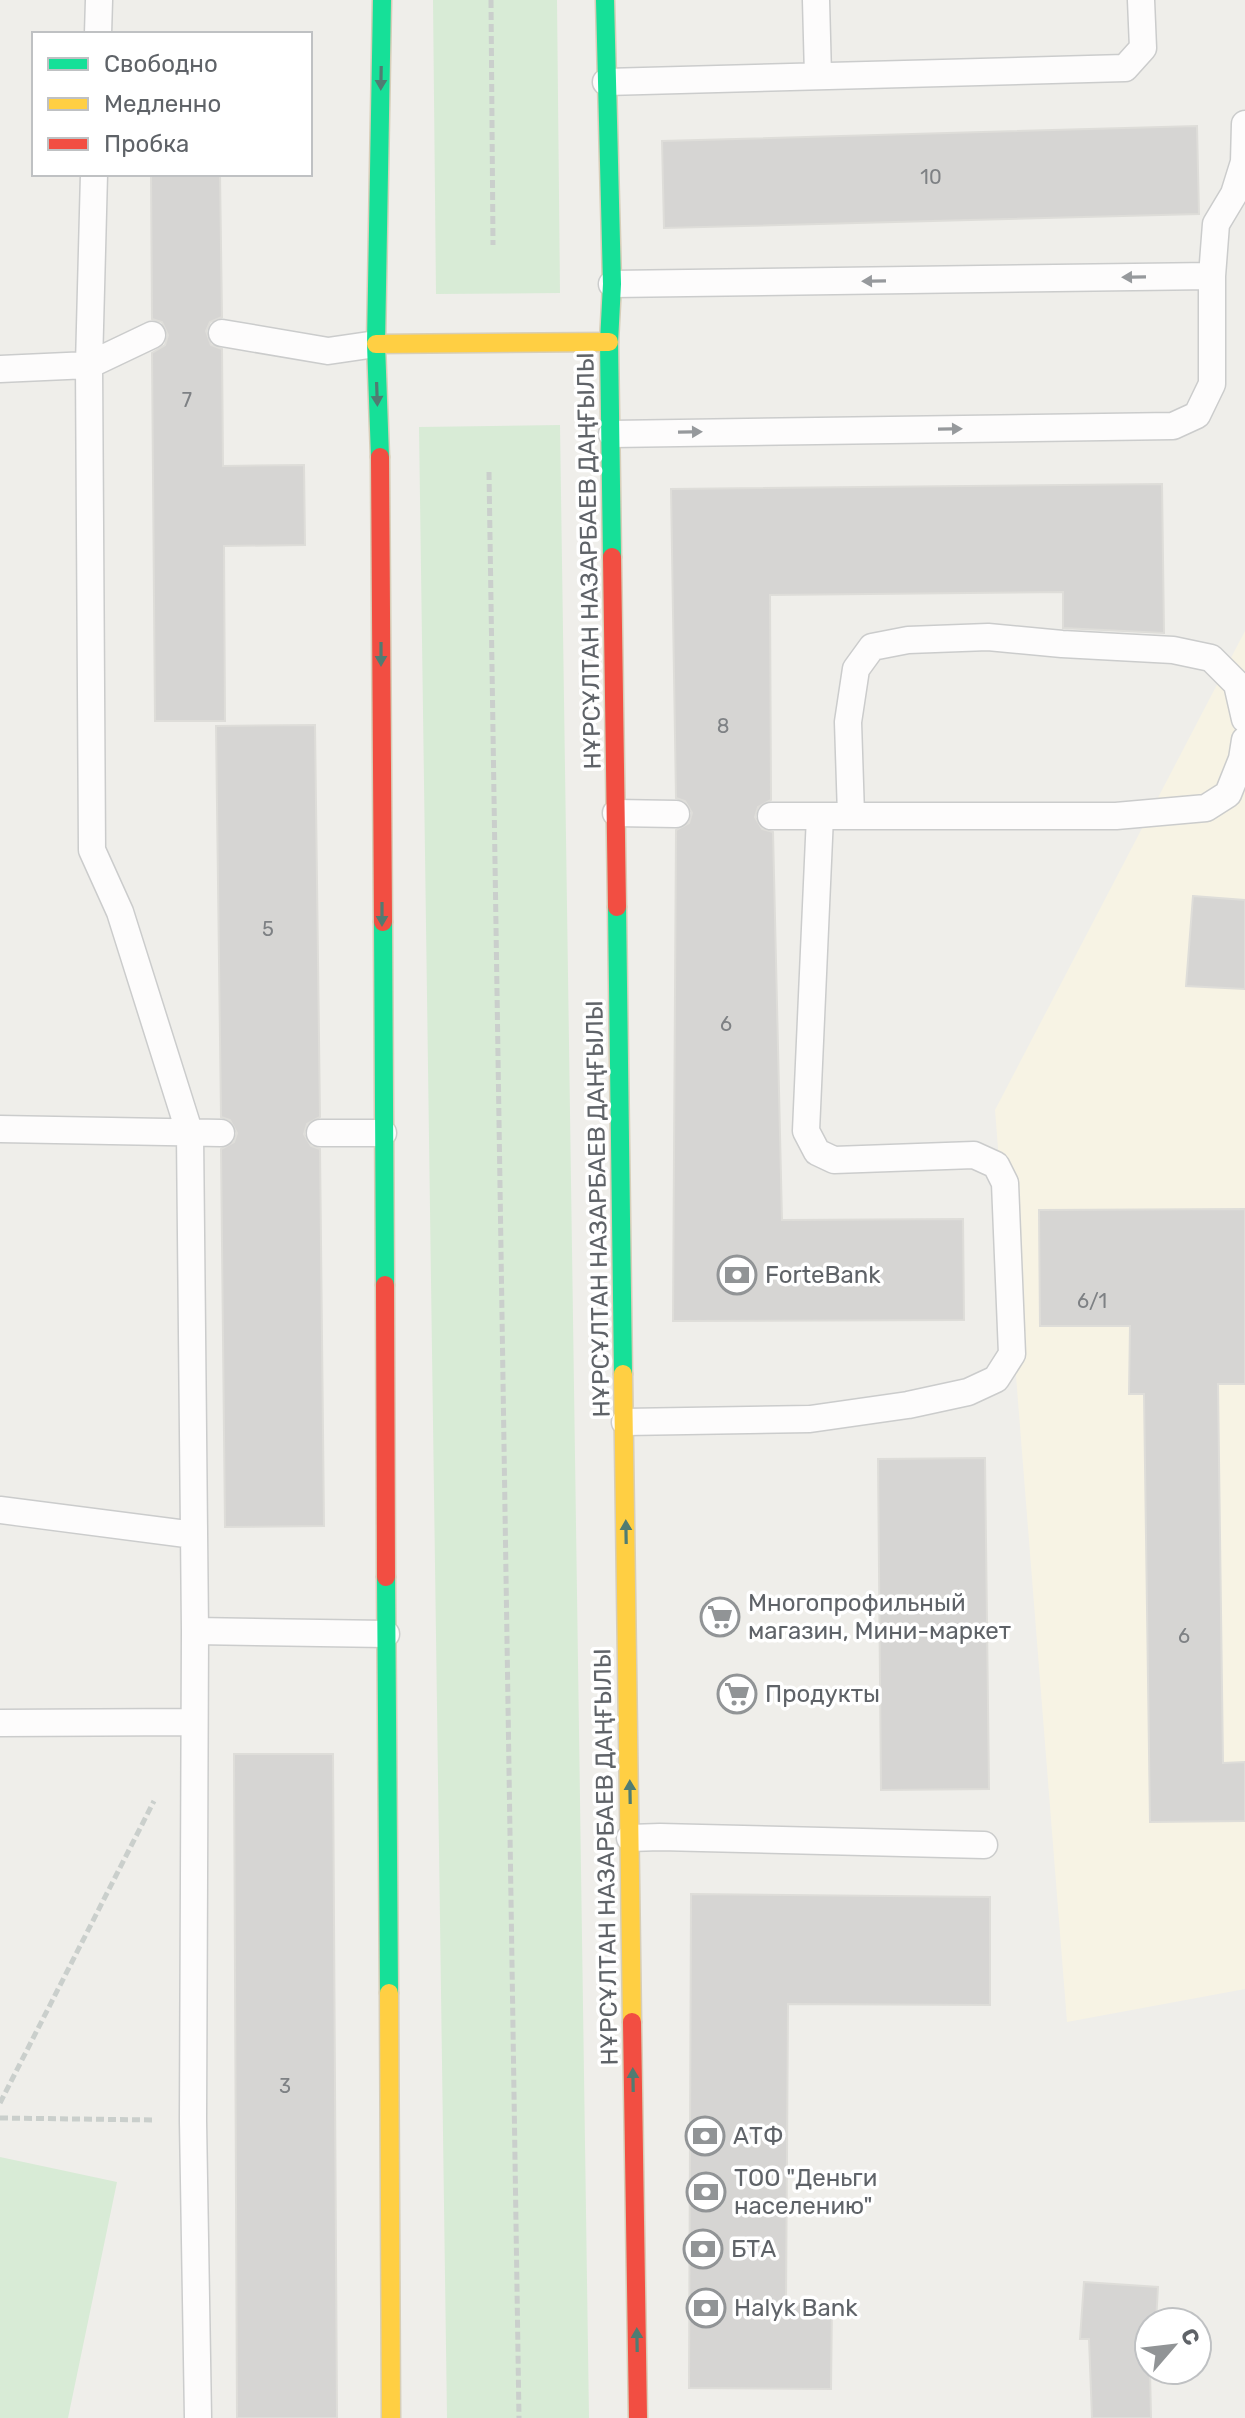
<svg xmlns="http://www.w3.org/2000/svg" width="1245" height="2418" font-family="Rubik,sans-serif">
  <rect width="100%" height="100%" fill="#efeeea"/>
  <!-- commercial -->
  <path fill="#f7f3e4" d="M 1245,631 L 1245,1989 L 1067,2022 L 995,1110 Z"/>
  <!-- green -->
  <path fill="#d8ebd6" d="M 433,0 L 557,0 L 560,293 L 436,294 Z
    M 560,425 L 589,2418 L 447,2418 L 419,427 Z
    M 0,2157 L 117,2182 L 68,2418 L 0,2418 Z"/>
  <!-- building -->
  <path fill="#d6d5d3" stroke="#deddd9" stroke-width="2" d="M 1197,126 L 1199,214 L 664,228 L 662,141 Z
    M 151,174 L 220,174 L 222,317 L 210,322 L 206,331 L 211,345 L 222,349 L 223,466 L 304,465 L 305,545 L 224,546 L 225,721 L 155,721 L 152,353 L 165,345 L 168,335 L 162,322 L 152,319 Z
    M 1162,484 L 1164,633 L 1063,628 L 1063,592 L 770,595 L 771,800 L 758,807 L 755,817 L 762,829 L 773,832 L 782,1220 L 963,1219 L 964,1320 L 673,1321 L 676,830 L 689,823 L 692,813 L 685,801 L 676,798 L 671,489 Z
    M 315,725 L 320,1117 L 307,1124 L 304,1134 L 311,1146 L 320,1149 L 324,1526 L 225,1527 L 221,1149 L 234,1142 L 237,1133 L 230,1120 L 221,1117 L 216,726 Z
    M 1193,896 L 1245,900 L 1245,989 L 1186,986 Z
    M 1245,1209 L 1245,1384 L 1218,1384 L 1223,1763 L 1245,1762 L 1245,1821 L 1150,1822 L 1144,1394 L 1129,1394 L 1130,1326 L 1040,1326 L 1039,1210 Z
    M 985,1458 L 989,1789 L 881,1790 L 878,1459 Z
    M 234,1754 L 333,1754 L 337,2418 L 237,2418 Z
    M 691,1894 L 990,1897 L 990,2005 L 788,2004 L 786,2304 L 832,2304 L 831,2389 L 689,2388 Z
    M 1084,2282 L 1158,2287 L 1156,2322 L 1149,2322 L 1151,2418 L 1092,2418 L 1089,2339 L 1080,2339 Z"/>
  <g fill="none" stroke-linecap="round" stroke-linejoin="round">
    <defs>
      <path id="lane" d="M 816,0 L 818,76
        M 98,34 L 99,0
        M 606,82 L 1125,68 L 1143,48 L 1141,0
        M 94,174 L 89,365 L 92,850 L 120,912 L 190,1134 L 195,1631
        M 612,284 L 1212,276
        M 222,333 L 328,351 L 376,344
        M 0,369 L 89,365 L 152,335
        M 612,434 L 1173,426 L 1197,415 L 1212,384 L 1212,276 L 1216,224 L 1234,194 L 1244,162 L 1245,124
        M 616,813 L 676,814
        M 851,815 L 848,722 L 856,669 L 872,647 L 908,640 L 988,637 L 1062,644 L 1173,650 L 1211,658 L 1237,684 L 1245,719
        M 771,816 L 1116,816 L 1206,808 L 1228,794 L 1242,759 L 1245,740
        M 0,1129 L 221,1133
        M 320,1133 L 383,1133
        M 625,1422 L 810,1419 L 908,1405 L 968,1392 L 996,1379 L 1012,1354 L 1005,1183 L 996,1165 L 974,1155 L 834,1160 L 817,1152 L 806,1131 L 820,816
        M 0,1510 L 194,1535
        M 0,1723 L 194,1722
        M 630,1838 L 660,1837 L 984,1845
        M 198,2418 L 193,2121 L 195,1631 L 386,1634"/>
      <path id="fast" d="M 605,0 L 612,284 L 609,342 L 612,557
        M 380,457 L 376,344 L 382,0
        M 617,907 L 623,1374
        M 383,922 L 385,1285
        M 386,1577 L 389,1993"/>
      <path id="slow" d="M 376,344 L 609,342
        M 623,1374 L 632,2022
        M 389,1993 L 391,2418"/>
      <path id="jam" d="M 380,457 L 383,922
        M 612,557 L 617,907
        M 385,1285 L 386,1577
        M 632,2022 L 638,2418"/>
    </defs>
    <!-- lane casing -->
    <use href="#lane" stroke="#cbcccc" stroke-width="29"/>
    <!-- fast casing -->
    <use href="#fast" stroke="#d7ceb8" stroke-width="21"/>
    <!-- slow casing -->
    <use href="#slow" stroke="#d7ceb8" stroke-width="21"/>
    <!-- jam casing -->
    <use href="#jam" stroke="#d7ceb8" stroke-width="21"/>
    <!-- path -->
    <path stroke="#cacfcc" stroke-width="5" stroke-dasharray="8 4" stroke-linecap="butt" d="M 491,0 L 493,245
      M 489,472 L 519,2418
      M 0,2103 L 154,1801
      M 0,2118 L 155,2120"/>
    <!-- lane -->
    <use href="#lane" stroke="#fdfcfc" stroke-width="26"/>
    <!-- fast -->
    <use href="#fast" stroke="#16e098" stroke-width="18"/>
    <!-- slow -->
    <use href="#slow" stroke="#ffcf43" stroke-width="18"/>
    <!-- jam -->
    <use href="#jam" stroke="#f24e42" stroke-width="18"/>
  </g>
  <!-- one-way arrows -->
  <defs><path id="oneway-solid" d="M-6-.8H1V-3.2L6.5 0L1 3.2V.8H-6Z" transform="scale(2)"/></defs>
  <g fill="#507c72">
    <use href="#oneway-solid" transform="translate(381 78) rotate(91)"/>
    <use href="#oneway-solid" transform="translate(377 394) rotate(88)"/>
    <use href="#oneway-solid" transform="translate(381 654) rotate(90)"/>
    <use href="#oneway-solid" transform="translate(382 914) rotate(90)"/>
    <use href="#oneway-solid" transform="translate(626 1532) rotate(-91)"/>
    <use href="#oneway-solid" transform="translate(630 1792) rotate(-91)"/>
    <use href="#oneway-solid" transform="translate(633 2080) rotate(-91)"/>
    <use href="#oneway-solid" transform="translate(637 2340) rotate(-91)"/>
  </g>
  <g fill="#96999c">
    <use href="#oneway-solid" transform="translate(1134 277) rotate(179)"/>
    <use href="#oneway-solid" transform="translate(874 281) rotate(179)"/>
    <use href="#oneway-solid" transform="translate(950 429) rotate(-1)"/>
    <use href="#oneway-solid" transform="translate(690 432) rotate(-1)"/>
  </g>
  <!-- icons -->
  <defs>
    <symbol id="bank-ring" viewBox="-11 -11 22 22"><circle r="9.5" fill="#fff" stroke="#919496" stroke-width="1.5"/><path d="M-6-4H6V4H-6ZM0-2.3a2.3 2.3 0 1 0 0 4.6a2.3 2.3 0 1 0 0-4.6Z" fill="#919496"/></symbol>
    <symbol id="supermarket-ring" viewBox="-11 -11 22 22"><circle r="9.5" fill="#fff" stroke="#919496" stroke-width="1.5"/><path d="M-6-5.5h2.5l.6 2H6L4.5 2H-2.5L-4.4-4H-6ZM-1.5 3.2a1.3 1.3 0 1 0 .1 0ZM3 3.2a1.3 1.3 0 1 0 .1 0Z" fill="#919496"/></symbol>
  </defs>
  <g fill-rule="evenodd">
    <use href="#bank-ring" x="715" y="1253" width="44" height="44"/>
    <use href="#supermarket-ring" x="698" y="1595" width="44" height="44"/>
    <use href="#supermarket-ring" x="715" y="1672" width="44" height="44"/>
    <use href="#bank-ring" x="683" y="2114" width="44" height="44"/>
    <use href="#bank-ring" x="684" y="2170" width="44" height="44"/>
    <use href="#bank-ring" x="681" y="2227" width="44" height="44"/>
    <use href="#bank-ring" x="684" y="2286" width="44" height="44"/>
  </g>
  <g text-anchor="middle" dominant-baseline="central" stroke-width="7" stroke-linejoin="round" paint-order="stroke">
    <!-- number labels -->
    <g font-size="20" fill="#7e8184">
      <text x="931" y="177">10</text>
      <text x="187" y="400">7</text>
      <text x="723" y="726">8</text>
      <text x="268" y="929">5</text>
      <text x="726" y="1024">6</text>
      <text x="1092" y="1301">6/1</text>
      <text x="1184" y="1636">6</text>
      <text x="285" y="2086">3</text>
    </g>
    <!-- street labels -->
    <g font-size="24" fill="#5f6368" stroke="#fff">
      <text transform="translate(589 561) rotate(-91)">НҰРСҰЛТАН НАЗАРБАЕВ ДАҢҒЫЛЫ</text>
      <text transform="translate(598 1209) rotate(-91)">НҰРСҰЛТАН НАЗАРБАЕВ ДАҢҒЫЛЫ</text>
      <text transform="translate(606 1857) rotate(-91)">НҰРСҰЛТАН НАЗАРБАЕВ ДАҢҒЫЛЫ</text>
    </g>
    <!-- poi labels -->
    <g font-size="24" fill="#5f6368" stroke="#fff" text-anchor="start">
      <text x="765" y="1275">ForteBank</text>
      <text x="748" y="1603">Многопрофильный<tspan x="748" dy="28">магазин, Мини-маркет</tspan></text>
      <text x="765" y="1694">Продукты</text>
      <text x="733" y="2136">АТФ</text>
      <text x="734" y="2178">ТОО "Деньги<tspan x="734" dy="28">населению"</tspan></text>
      <text x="731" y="2249">БТА</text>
      <text x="734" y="2308">Halyk Bank</text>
    </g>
  </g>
  <!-- legend -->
  <rect x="32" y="32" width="280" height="144" fill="#ffffff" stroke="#bfc1c3" stroke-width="2"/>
  <rect x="48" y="58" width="40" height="12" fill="#16e098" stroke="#bfc1c3" stroke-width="2"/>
  <text x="104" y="72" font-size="24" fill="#5f6368">Свободно</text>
  <rect x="48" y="98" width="40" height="12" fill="#ffcf43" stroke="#bfc1c3" stroke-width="2"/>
  <text x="104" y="112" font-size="24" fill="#5f6368">Медленно</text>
  <rect x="48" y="138" width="40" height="12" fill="#f24e42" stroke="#bfc1c3" stroke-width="2"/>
  <text x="104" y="152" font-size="24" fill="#5f6368">Пробка</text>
  <!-- north arrow -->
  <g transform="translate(1173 2346) rotate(62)"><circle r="38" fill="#ffffff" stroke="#bfc1c3" stroke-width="2"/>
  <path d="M0-6L14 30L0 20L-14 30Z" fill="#919496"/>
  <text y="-12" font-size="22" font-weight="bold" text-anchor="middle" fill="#5f6368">С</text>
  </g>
</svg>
